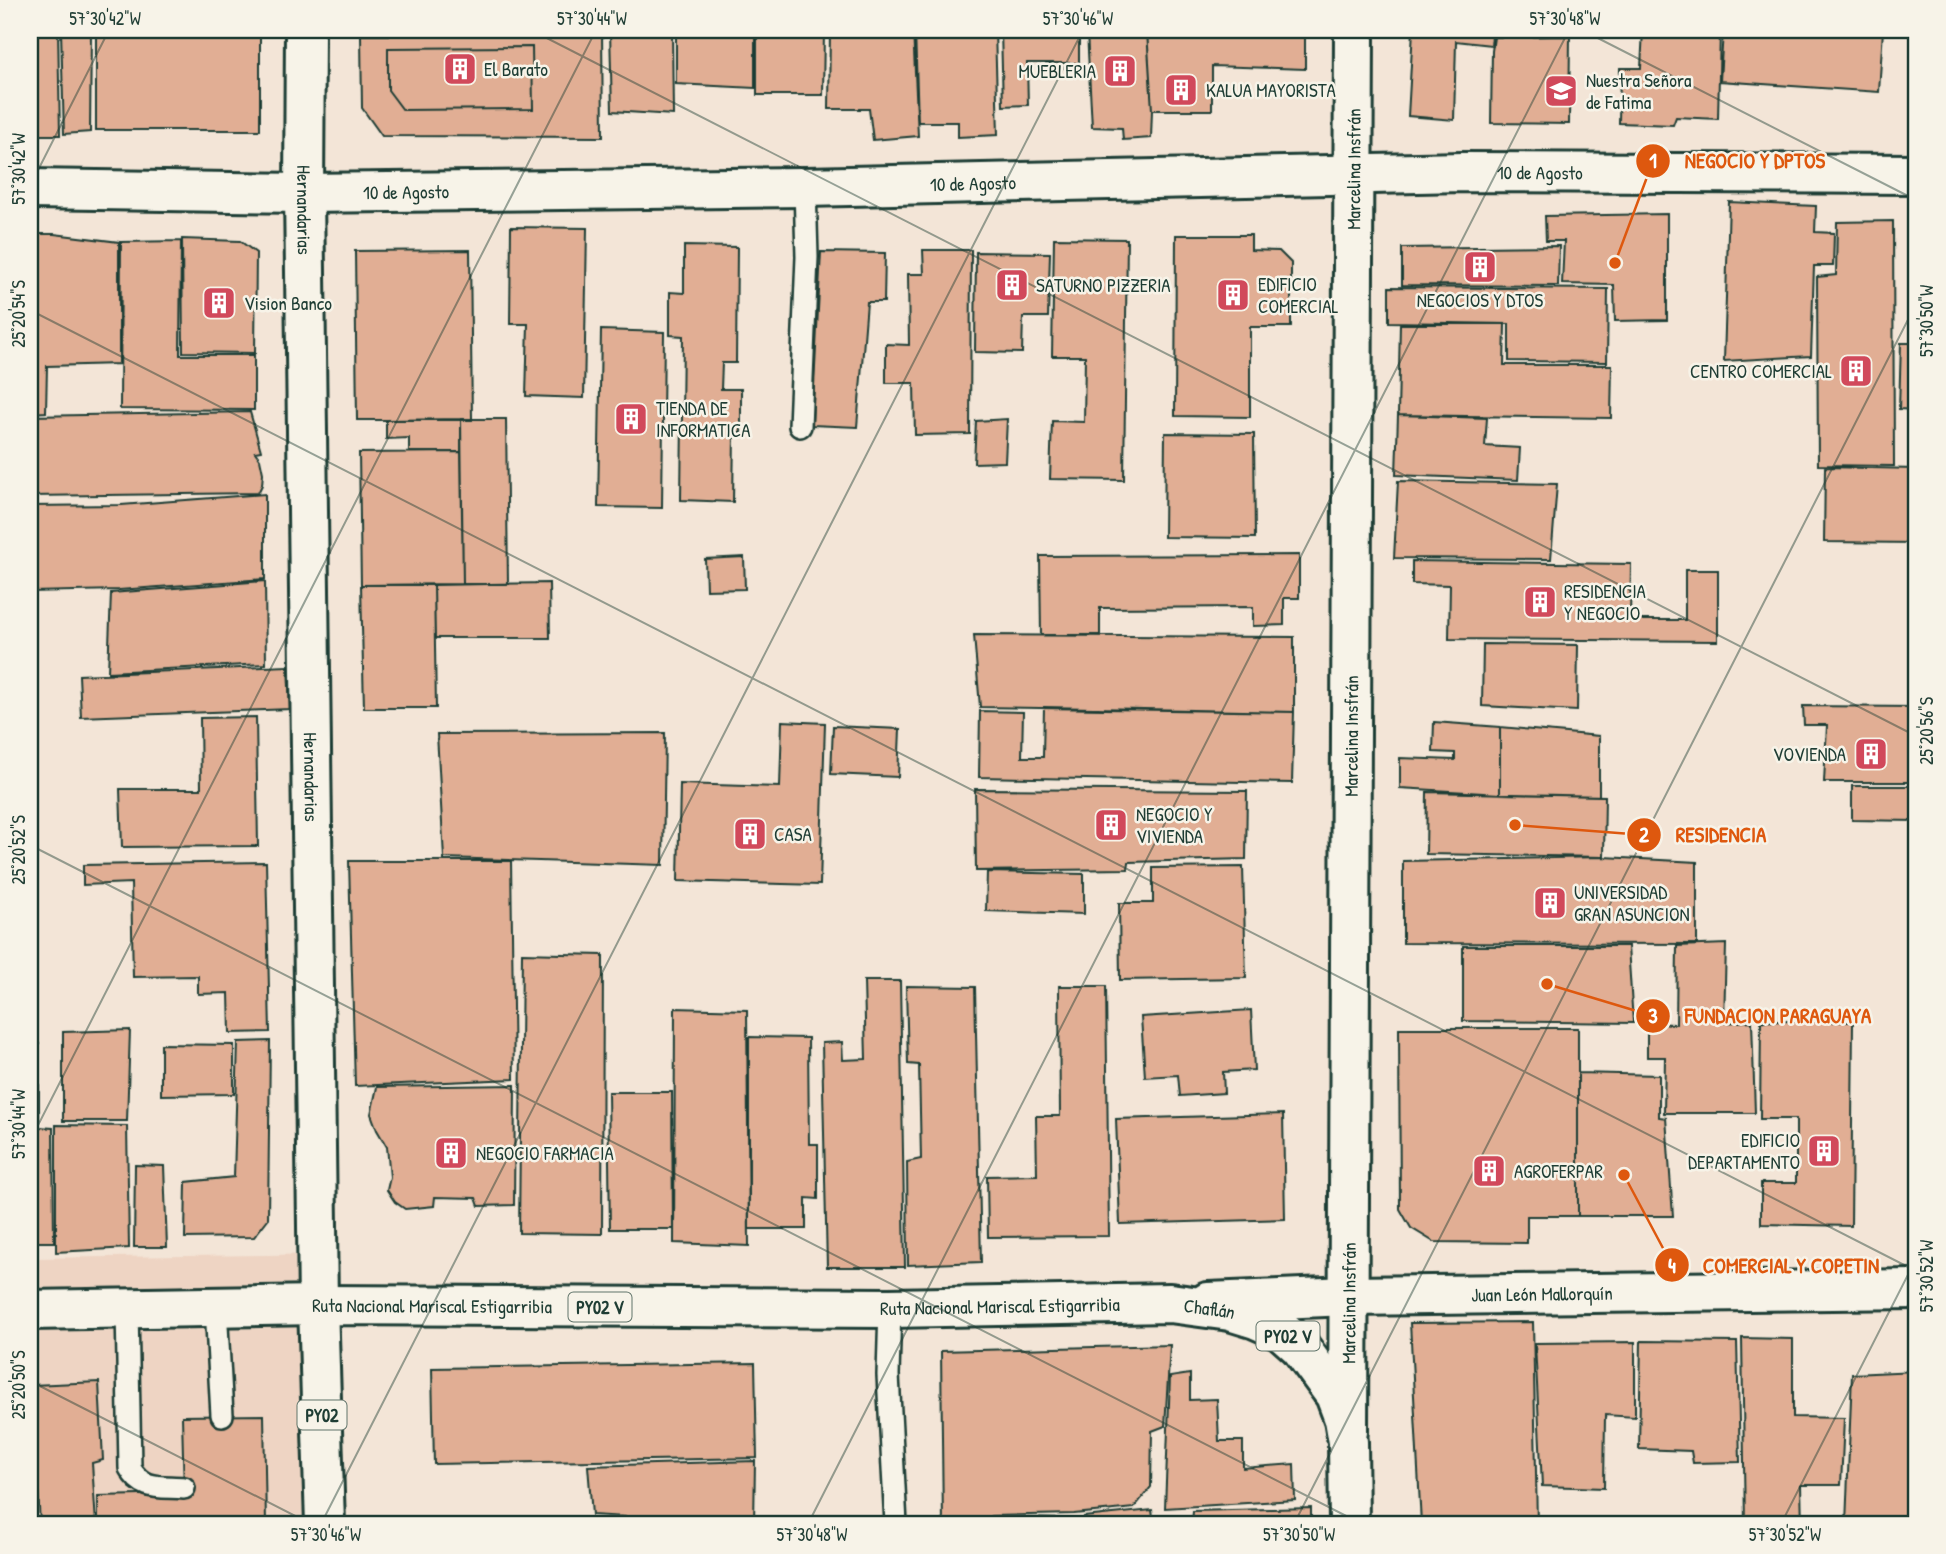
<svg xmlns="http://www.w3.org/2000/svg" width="1946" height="1554" font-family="'Patrick Hand',sans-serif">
  <rect width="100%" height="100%" fill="#f3e5d7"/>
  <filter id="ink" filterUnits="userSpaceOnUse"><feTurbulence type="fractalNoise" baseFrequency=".0143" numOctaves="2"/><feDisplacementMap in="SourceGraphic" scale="14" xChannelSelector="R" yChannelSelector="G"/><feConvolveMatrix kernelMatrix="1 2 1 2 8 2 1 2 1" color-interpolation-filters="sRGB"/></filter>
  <g filter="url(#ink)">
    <!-- built -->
    <path fill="#eed4c3" d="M 336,1254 L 343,1524 L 30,1524 L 30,1258 Z"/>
    <!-- building -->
    <path fill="#e1ae94" stroke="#1f3d34" stroke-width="2" d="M 30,30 L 58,30 L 60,135 L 30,135 Z
      M 61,30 L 91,30 L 90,132 L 64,134 Z
      M 96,30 L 260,30 L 260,130 L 96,130 Z
      M 484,30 L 602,30 L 603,137 L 382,136 L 362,108 L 361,35 L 484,35 Z
      M 610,30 L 672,30 L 673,115 L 612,111 Z
      M 676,30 L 755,30 L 755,88 L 676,84 Z
      M 757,30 L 824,30 L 823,95 L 757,95 Z
      M 830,30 L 913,30 L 918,136 L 873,140 L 869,109 L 829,109 Z
      M 915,30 L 995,30 L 998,135 L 958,137 L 958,122 L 918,122 Z
      M 1001,30 L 1079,30 L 1079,63 L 1027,63 L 1028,105 L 1003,106 Z
      M 1147,30 L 1305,30 L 1305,69 L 1212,66 L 1212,110 L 1152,110 Z
      M 1413,30 L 1496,30 L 1496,35 L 1492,36 L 1491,45 L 1456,41 L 1454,120 L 1408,116 Z
      M 1643,30 L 1720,30 L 1718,119 L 1676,117 L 1673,125 L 1619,123 L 1620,68 L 1641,68 Z
      M 1723,30 L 1883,30 L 1879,92 L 1720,81 Z
      M 1087,32 L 1147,32 L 1152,110 L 1151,138 L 1123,140 L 1122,128 L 1092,127 Z
      M 1570,36 L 1569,124 L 1491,123 L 1492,51 L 1494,37 Z
      M 532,47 L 533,109 L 403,110 L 388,90 L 388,48 Z
      M 1729,202 L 1816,206 L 1815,232 L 1834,233 L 1833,266 L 1814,266 L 1811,356 L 1724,361 Z
      M 1667,214 L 1667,320 L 1615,321 L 1614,285 L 1562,284 L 1564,241 L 1546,241 L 1545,216 Z
      M 1893,221 L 1894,466 L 1818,465 L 1817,277 L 1836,275 L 1837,222 Z
      M 511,227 L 587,228 L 584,398 L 526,396 L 528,324 L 510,324 Z
      M 30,234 L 54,234 L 119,242 L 119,364 L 47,366 L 46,412 L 30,413 Z
      M 1176,235 L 1251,235 L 1251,250 L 1279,251 L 1291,263 L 1291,327 L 1250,327 L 1250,417 L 1175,416 Z
      M 1054,238 L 1127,239 L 1124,480 L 1050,479 L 1052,421 L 1084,422 L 1085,356 L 1052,356 Z
      M 182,239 L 240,241 L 256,253 L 255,353 L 183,352 Z
      M 181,241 L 180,355 L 254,355 L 254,410 L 120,409 L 121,242 Z
      M 684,246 L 737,247 L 736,363 L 722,363 L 721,389 L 741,389 L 741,433 L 734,433 L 733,502 L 681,500 L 683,336 L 670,335 L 670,292 L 684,293 Z
      M 1559,246 L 1558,286 L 1402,285 L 1402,248 Z
      M 470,250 L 472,420 L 357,420 L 355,251 Z
      M 923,250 L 971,250 L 970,434 L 915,435 L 914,383 L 886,383 L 886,344 L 909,345 L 908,274 L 924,274 Z
      M 821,252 L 885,253 L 884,302 L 867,302 L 857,427 L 812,425 Z
      M 976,252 L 1050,253 L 1048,317 L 1023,317 L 1022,353 L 975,352 Z
      M 1389,287 L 1608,289 L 1607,362 L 1509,361 L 1509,324 L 1389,322 Z
      M 1400,324 L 1505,324 L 1504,365 L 1612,365 L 1611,418 L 1398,415 Z
      M 601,330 L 664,332 L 662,508 L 598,507 Z
      M 1901,343 L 1916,343 L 1916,410 L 1899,409 Z
      M 250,412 L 261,451 L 255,452 L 260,459 L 263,473 L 262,485 L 258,493 L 30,496 L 30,416 Z
      M 1398,415 L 1487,418 L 1485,446 L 1520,448 L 1518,480 L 1396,475 Z
      M 461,419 L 506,419 L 508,584 L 463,584 Z
      M 461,419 L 461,452 L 409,452 L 409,438 L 386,439 L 386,420 Z
      M 1007,419 L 1005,462 L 974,463 L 976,421 Z
      M 1165,433 L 1254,434 L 1255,538 L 1164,537 Z
      M 461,452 L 463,584 L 361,585 L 359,453 Z
      M 1825,467 L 1916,469 L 1916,543 L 1824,542 Z
      M 1398,481 L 1557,484 L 1551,559 L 1394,558 Z
      M 265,494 L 265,579 L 119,590 L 30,592 L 30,506 L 121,505 Z
      M 1299,555 L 1299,598 L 1284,598 L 1284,625 L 1253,626 L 1253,607 L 1100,608 L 1100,635 L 1041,635 L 1040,556 Z
      M 744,557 L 745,589 L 706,590 L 705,559 Z
      M 1412,561 L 1631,564 L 1630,620 L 1685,620 L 1685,570 L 1718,570 L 1718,641 L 1449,639 L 1450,585 L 1412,584 Z
      M 265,581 L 266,664 L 108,672 L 111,593 Z
      M 549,583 L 550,638 L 435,638 L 434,585 Z
      M 361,585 L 434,585 L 436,708 L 364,708 Z
      M 974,635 L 1294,637 L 1294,712 L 980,707 Z
      M 1483,644 L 1578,645 L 1577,711 L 1482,706 Z
      M 288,666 L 290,709 L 81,717 L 79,675 Z
      M 1803,706 L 1916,707 L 1916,782 L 1824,782 L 1827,725 L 1804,725 Z
      M 1044,707 L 1294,712 L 1292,783 L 979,777 L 980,711 L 1023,712 L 1022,757 L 1043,757 Z
      M 256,717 L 258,846 L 122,847 L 120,789 L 201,789 L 200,718 Z
      M 782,721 L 825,723 L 820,885 L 678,881 L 680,784 L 780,787 Z
      M 1434,722 L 1500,727 L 1500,794 L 1400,788 L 1400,758 L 1455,760 L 1455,753 L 1433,752 Z
      M 833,726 L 900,729 L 898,777 L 831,774 Z
      M 1500,727 L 1599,736 L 1599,796 L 1500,794 Z
      M 665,733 L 663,865 L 444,858 L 437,734 Z
      M 1852,786 L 1916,786 L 1916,821 L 1852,820 Z
      M 975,789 L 1247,791 L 1246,859 L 1129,862 L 1128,869 L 976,871 Z
      M 1427,792 L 1605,796 L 1604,857 L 1426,854 Z
      M 1604,857 L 1697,862 L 1697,944 L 1403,943 L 1403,861 Z
      M 349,861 L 511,861 L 514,1079 L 355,1086 Z
      M 266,862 L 270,1032 L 230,1033 L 229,993 L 198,994 L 198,976 L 133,977 L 131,883 L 83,885 L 83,865 Z
      M 1243,867 L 1246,978 L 1120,980 L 1119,903 L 1153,903 L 1153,868 Z
      M 987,872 L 1084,874 L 1084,914 L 986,911 Z
      M 1726,944 L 1724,1023 L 1752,1021 L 1755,1113 L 1664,1113 L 1665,1057 L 1647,1057 L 1647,1023 L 1676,1024 L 1677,946 Z
      M 1463,946 L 1628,946 L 1633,1023 L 1463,1021 Z
      M 522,953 L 603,955 L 602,1234 L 519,1233 Z
      M 864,981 L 900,981 L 905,1267 L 827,1267 L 822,1043 L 842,1042 L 843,1060 L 866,1059 Z
      M 906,986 L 975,987 L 981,1262 L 908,1265 L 907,1162 L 921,1159 L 919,1065 L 908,1064 Z
      M 1059,986 L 1106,986 L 1109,1236 L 988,1237 L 987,1176 L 1037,1175 L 1036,1116 L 1060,1116 Z
      M 675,1008 L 747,1010 L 749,1246 L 674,1243 Z
      M 1251,1010 L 1254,1070 L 1223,1072 L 1224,1093 L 1180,1096 L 1178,1075 L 1145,1077 L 1141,1017 Z
      M 1761,1021 L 1853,1022 L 1851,1226 L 1761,1224 L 1761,1183 L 1796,1183 L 1796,1119 L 1760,1119 Z
      M 1399,1028 L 1578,1028 L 1578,1216 L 1527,1216 L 1527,1243 L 1434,1242 L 1411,1228 L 1400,1209 Z
      M 130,1030 L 127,1121 L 63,1121 L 63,1032 Z
      M 749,1037 L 808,1038 L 809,1144 L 818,1144 L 818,1199 L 806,1198 L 806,1229 L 749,1229 Z
      M 270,1041 L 268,1219 L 254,1237 L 185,1238 L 186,1182 L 234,1177 L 238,1042 Z
      M 30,1044 L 39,1044 L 39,1127 L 53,1128 L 54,1242 L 30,1242 Z
      M 161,1044 L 234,1045 L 234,1094 L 161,1095 Z
      M 1578,1073 L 1659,1075 L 1659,1117 L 1666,1118 L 1673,1216 L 1578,1216 Z
      M 515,1085 L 514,1205 L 479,1206 L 476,1198 L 435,1197 L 434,1206 L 405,1209 L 395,1202 L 387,1190 L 390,1177 L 387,1147 L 377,1130 L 371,1114 L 377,1087 Z
      M 608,1092 L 672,1092 L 673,1229 L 610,1229 Z
      M 1283,1114 L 1285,1219 L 1120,1224 L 1116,1119 Z
      M 56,1125 L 127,1126 L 129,1248 L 56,1252 Z
      M 135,1165 L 164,1166 L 167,1247 L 134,1247 Z
      M 1533,1322 L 1537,1524 L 1421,1524 L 1410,1323 Z
      M 1742,1338 L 1793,1339 L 1793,1417 L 1844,1418 L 1841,1485 L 1801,1485 L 1802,1524 L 1745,1524 Z
      M 1641,1341 L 1737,1342 L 1740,1462 L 1693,1463 L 1691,1451 L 1639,1449 Z
      M 1635,1342 L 1635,1417 L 1605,1415 L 1604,1488 L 1542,1486 L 1535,1343 Z
      M 1170,1345 L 1165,1426 L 1152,1431 L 1151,1487 L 1134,1508 L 1074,1514 L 992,1516 L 993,1524 L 943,1524 L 941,1351 Z
      M 755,1363 L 757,1458 L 434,1464 L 432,1368 Z
      M 1916,1371 L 1916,1524 L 1846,1524 L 1852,1374 Z
      M 1190,1374 L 1190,1400 L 1217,1399 L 1219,1441 L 1243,1441 L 1243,1468 L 1294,1464 L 1295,1500 L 1165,1508 L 1170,1377 Z
      M 30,1379 L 37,1505 L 30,1505 Z
      M 99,1382 L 103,1460 L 92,1463 L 96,1524 L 40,1524 L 32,1385 Z
      M 264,1415 L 266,1524 L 98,1524 L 98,1496 L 184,1494 L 182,1416 Z
      M 755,1461 L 754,1524 L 625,1524 L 625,1517 L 592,1515 L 588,1466 Z
      M 1311,1508 L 1311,1524 L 1192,1524 L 1193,1511 Z
      M 1152,1510 L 1154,1524 L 1084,1524 L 1084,1517 Z
      M 1020,1518 L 1060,1519 L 1060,1524 L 1020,1524 Z"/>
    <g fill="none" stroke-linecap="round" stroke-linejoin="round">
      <defs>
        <path id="service" d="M 800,426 L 807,257 L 805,187
          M 216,1307 L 222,1415
          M 127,1308 L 130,1468 C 142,1491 160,1486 184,1488
          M 890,1308 L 888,1375 L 896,1524"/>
        <g id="minor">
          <path id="s1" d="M 30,189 L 304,193 L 805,187 L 1462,172 L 1916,174"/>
        </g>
        <g id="secondary">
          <path id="s2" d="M 305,30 L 304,193 L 318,1305"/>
          <path id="s3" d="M 1208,1302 L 1348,1296 L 1916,1289"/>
          <path id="s4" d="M 1348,1431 L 1354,30"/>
        </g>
        <g id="trunk">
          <path d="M 318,1305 L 325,1524"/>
          <path id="s5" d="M 30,1310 L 318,1305 L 890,1308 L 1170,1303 L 1230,1311 L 1256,1319 L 1281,1330 L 1300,1347 L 1335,1395 L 1344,1419 L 1348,1442 L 1349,1524"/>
        </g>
      </defs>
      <!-- service casing -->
      <use href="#service" stroke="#1f3d34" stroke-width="26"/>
      <!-- minor casing -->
      <use href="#minor" stroke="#1f3d34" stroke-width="44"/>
      <!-- secondary casing -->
      <use href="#secondary" stroke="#1f3d34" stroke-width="44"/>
      <!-- trunk casing -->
      <use href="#trunk" stroke="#1f3d34" stroke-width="44"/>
      <!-- service -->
      <use href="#service" stroke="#f7f3e8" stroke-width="21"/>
      <!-- minor -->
      <use href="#minor" stroke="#f7f3e8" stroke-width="38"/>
      <!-- secondary -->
      <use href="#secondary" stroke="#f7f3e8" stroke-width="38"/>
      <!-- trunk -->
      <use href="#trunk" stroke="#f7f3e8" stroke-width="38"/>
    </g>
  </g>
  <!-- ticks -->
  <path fill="none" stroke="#1f3d34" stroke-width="2" stroke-opacity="0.45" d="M 531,30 L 1916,736M 1582,30 L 1916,200M 30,186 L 109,30M 30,310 L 1916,1271M 30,845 L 1362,1524M 30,1141 L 596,30M 30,1381 L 311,1524M 321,1524 L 1083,30M 808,1524 L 1569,30M 1294,1524 L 1916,304M 1781,1524 L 1916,1259"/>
  <!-- icons -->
  <defs>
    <symbol id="building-square" viewBox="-11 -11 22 22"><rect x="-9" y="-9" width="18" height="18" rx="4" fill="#d1495b" stroke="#f7f3e8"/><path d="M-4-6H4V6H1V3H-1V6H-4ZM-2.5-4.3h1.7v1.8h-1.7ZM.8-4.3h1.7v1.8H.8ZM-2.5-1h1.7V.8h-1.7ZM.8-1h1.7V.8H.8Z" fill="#fff"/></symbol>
    <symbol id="school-square" viewBox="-11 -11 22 22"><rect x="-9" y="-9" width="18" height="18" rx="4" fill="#d1495b" stroke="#f7f3e8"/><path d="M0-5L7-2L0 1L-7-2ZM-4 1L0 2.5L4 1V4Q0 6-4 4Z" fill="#fff"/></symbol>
  </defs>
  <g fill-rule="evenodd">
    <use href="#building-square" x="441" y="50" width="38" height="38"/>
    <use href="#building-square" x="1101" y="52" width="38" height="38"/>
    <use href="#building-square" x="1162" y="71" width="38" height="38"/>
    <use href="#school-square" x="1542" y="72" width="38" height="38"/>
    <use href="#building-square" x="1461" y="248" width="38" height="38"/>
    <use href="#building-square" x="993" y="266" width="38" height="38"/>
    <use href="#building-square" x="1214" y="276" width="38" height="38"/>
    <use href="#building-square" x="200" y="284" width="38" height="38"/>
    <use href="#building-square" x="1837" y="352" width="38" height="38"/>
    <use href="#building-square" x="612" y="400" width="38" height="38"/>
    <use href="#building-square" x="1521" y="583" width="38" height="38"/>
    <use href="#building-square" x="1852" y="735" width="38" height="38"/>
    <use href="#building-square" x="1092" y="806" width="38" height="38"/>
    <use href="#building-square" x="731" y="815" width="38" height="38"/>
    <use href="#building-square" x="1531" y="884" width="38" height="38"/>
    <use href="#building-square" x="1805" y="1132" width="38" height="38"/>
    <use href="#building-square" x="432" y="1134" width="38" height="38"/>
    <use href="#building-square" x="1470" y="1152" width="38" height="38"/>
  </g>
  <g text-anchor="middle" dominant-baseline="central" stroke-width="5" stroke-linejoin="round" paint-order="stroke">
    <!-- shield labels -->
    <g fill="#f7f3e8" stroke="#60746a" stroke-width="2">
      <rect x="568.5" y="1292.5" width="63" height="29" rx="5"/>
      <rect x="1256.5" y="1321.5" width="63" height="29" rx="5"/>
      <rect x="297.5" y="1400.5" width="49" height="29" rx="5"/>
    </g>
    <g font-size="18" font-weight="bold" fill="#1f3d34">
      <text x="600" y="1307">PY02 V</text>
      <text x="1288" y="1336">PY02 V</text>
      <text x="322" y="1415">PY02</text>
    </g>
    <!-- poi labels -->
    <g font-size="19" fill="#1f3d34" stroke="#f7f3e8" text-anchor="start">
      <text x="484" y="69">El Barato</text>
      <text x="1096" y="71" text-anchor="end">MUEBLERIA</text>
      <text x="1586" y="80">Nuestra Señora<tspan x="1586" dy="22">de Fatima</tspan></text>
      <text x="1206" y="90">KALUA MAYORISTA</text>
      <text x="1258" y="284">EDIFICIO<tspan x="1258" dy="22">COMERCIAL</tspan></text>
      <text x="1036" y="285">SATURNO PIZZERIA</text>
      <text x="1480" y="300" text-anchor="middle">NEGOCIOS Y DTOS</text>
      <text x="244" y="303">Vision Banco</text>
      <text x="1832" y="371" text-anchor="end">CENTRO COMERCIAL</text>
      <text x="656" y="408">TIENDA DE<tspan x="656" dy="22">INFORMATICA</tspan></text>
      <text x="1564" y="591">RESIDENCIA<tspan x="1564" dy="22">Y NEGOCIO</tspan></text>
      <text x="1846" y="754" text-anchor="end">VOVIENDA</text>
      <text x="1136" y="814">NEGOCIO Y<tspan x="1136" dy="22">VIVIENDA</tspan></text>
      <text x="774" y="834">CASA</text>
      <text x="1574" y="892">UNIVERSIDAD<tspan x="1574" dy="22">GRAN ASUNCION</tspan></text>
      <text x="1800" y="1140" text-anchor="end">EDIFICIO<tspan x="1800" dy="22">DEPARTAMENTO</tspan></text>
      <text x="476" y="1153">NEGOCIO FARMACIA</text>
      <text x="1514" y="1171">AGROFERPAR</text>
    </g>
    <!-- street labels -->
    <g font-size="19" fill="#1f3d34" stroke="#f7f3e8">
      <text stroke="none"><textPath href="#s4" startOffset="1262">Marcelina Insfrán</textPath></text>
      <text stroke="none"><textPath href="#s1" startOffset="1510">10 de Agosto</textPath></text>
      <text stroke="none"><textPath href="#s1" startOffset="943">10 de Agosto</textPath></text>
      <text stroke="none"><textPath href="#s1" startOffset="376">10 de Agosto</textPath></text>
      <text stroke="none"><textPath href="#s2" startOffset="180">Hernandarias</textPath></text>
      <text stroke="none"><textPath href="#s4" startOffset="695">Marcelina Insfrán</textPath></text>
      <text stroke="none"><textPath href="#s2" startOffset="747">Hernandarias</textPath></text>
      <text stroke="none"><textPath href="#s3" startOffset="334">Juan León Mallorquín</textPath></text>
      <text stroke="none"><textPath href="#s4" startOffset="128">Marcelina Insfrán</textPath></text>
      <text stroke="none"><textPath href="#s5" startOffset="402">Ruta Nacional Mariscal Estigarribia</textPath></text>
      <text stroke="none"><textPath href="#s5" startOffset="970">Ruta Nacional Mariscal Estigarribia</textPath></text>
      <text stroke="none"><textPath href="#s5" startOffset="1180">Chaflán</textPath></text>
    </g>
  </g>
  <!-- callouts -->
  <path fill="none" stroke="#de580e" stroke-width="2.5" d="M1615 263L1653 161M1515 825L1644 835M1547 984L1653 1016M1624 1175L1672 1265"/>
  <g fill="#de580e" stroke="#f7f3e8" stroke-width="2.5">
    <circle cx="1615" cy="263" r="7"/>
    <circle cx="1515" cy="825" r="7"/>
    <circle cx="1547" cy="984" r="7"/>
    <circle cx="1624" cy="1175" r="7"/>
    <circle cx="1653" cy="161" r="18"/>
    <circle cx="1644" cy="835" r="18"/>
    <circle cx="1653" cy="1016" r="18"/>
    <circle cx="1672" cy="1265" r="18"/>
  </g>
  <g font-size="21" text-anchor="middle" font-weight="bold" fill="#fff">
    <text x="1653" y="168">1</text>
    <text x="1644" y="842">2</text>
    <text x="1653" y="1023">3</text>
    <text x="1672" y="1273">4</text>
  </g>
  <g font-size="21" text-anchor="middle" font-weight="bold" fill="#de580e" stroke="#f7f3e8" stroke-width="5" stroke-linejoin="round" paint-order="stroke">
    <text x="1755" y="168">NEGOCIO Y DPTOS</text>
    <text x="1721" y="842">RESIDENCIA</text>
    <text x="1778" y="1023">FUNDACION PARAGUAYA</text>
    <text x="1791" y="1273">COMERCIAL Y COPETIN</text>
  </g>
  <!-- margin -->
  <rect width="1946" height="1554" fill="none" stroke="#f7f3e8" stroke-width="77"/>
  <rect x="38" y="38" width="1870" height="1478" fill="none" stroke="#1f3d34" stroke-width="2.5"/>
  <g font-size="18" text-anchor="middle" fill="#1f3d34">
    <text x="105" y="25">57°30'42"W</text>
    <text x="592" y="25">57°30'44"W</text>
    <text x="1078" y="25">57°30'46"W</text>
    <text x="1565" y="25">57°30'48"W</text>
    <text transform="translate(19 169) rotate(-90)" y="6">57°30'42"W</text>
    <text transform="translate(19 314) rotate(-90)" y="6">25°20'54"S</text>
    <text transform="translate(1927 321) rotate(-90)" y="6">57°30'50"W</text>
    <text transform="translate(1927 731) rotate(-90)" y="6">25°20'56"S</text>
    <text transform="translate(19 850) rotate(-90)" y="6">25°20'52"S</text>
    <text transform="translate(19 1124) rotate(-90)" y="6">57°30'44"W</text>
    <text transform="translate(1927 1276) rotate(-90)" y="6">57°30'52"W</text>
    <text transform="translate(19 1385) rotate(-90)" y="6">25°20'50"S</text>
    <text x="326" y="1541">57°30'46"W</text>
    <text x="812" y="1541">57°30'48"W</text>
    <text x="1299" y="1541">57°30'50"W</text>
    <text x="1785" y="1541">57°30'52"W</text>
  </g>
</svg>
